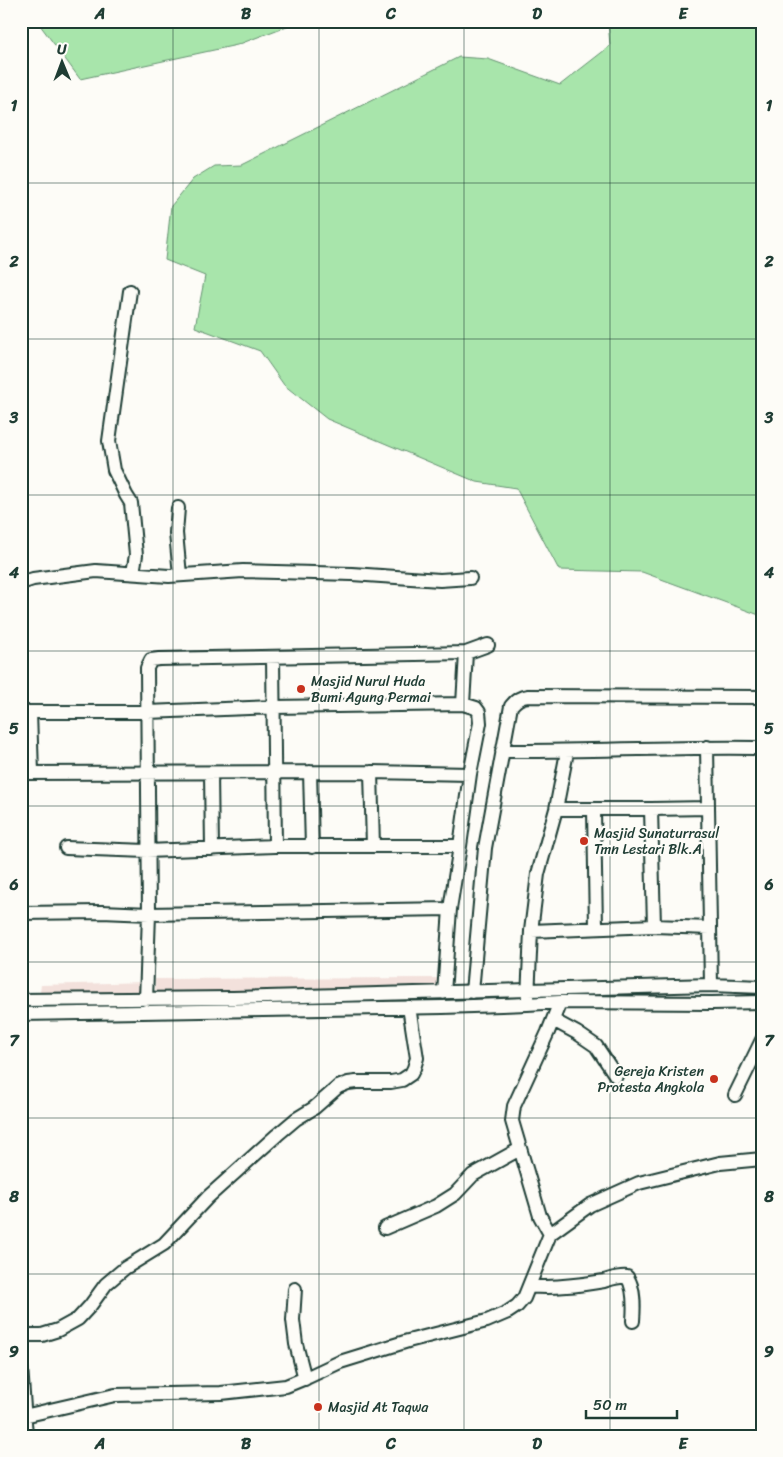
<svg xmlns="http://www.w3.org/2000/svg" width="783" height="1457" font-family="Sriracha,sans-serif">
  <rect width="100%" height="100%" fill="#fdfcf7"/>
  <filter id="ink" filterUnits="userSpaceOnUse"><feTurbulence type="fractalNoise" baseFrequency=".02" numOctaves="2"/><feDisplacementMap in="SourceGraphic" scale="10" xChannelSelector="R" yChannelSelector="G"/><feConvolveMatrix kernelMatrix="1 2 1 2 8 2 1 2 1" color-interpolation-filters="sRGB"/></filter>
  <g filter="url(#ink)">
    <!-- built -->
    <path fill="#f3e1dc" d="M 438,978 L 438,991 L 156,996 L 155,979 Z
      M 145,982 L 144,996 L 39,999 L 41,985 Z"/>
    <!-- green -->
    <path fill="#a8e5ab" stroke="#649170" d="M 37,21 L 300,21 L 237,45 L 80,79 Z
      M 608,21 L 762,21 L 762,616 L 642,572 L 559,570 L 516,488 L 477,482 L 327,419 L 284,385 L 260,351 L 195,327 L 205,276 L 165,260 L 171,206 L 193,179 L 214,166 L 242,165 L 459,57 L 488,59 L 560,85 L 610,46 Z"/>
    <g fill="none" stroke-linecap="round" stroke-linejoin="round">
      <defs>
        <path id="minor" d="M 130,291 L 109,441 L 114,470 L 126,495 L 131,503 L 136,555 L 133,573
          M 178,508 L 176,533 L 180,575
          M 21,583 L 33,579 L 96,571 L 169,576 L 243,571 L 352,574 L 440,580 L 470,578
          M 273,657 L 275,846
          M 463,704 L 466,653
          M 21,712 L 147,712 L 274,707 L 463,704 L 476,708 L 479,712 L 480,723 L 470,774 L 460,846 L 450,909 L 444,993
          M 30,712 L 32,773
          M 707,747 L 711,985
          M 502,751 C 589,752 675,746 762,748
          M 310,772 L 312,847
          M 371,772 L 373,846
          M 21,773 L 371,772 L 470,774
          M 211,773 L 212,849
          M 556,809 L 651,809 L 708,808
          M 651,809 L 654,926
          M 594,810 L 596,928
          M 66,848 L 147,851 L 275,846 L 460,846
          M 21,913 L 102,912 L 149,914 L 450,909
          M 531,931 L 654,926 L 710,928
          M 472,992 L 485,848 L 511,706 C 516,700 520,697 528,696 L 762,697
          M 528,998 L 531,931 L 538,874 L 556,809 L 567,752
          M 21,1000 L 233,998 L 711,985 L 762,987
          M 146,1000 L 149,914 L 147,668 L 151,660 L 159,659 L 466,653 L 488,645
          M 21,1014 L 443,1007 L 527,1004 L 560,1002 L 712,1003 L 762,1002
          M 553,1020 L 577,1033 L 596,1046 L 616,1076
          M 735,1095 L 762,1040
          M 385,1228 L 436,1206 L 455,1194 L 473,1175 L 520,1149
          M 550,1234 L 540,1216 L 512,1121 L 514,1106 L 548,1032 L 560,1002
          M 529,1286 C 553,1289 580,1285 604,1281 C 611,1279 619,1276 627,1277 C 635,1288 634,1308 633,1321
          M 295,1289 L 293,1320 L 296,1344 L 305,1379
          M 21,1335 L 42,1335 L 58,1330 L 78,1319 L 90,1306 L 106,1284 L 125,1268 L 164,1244 L 208,1197 L 277,1135 L 296,1119 L 314,1108 L 338,1087 L 348,1083 L 356,1082 L 391,1082 L 402,1080 L 411,1074 L 414,1068 L 417,1058 L 409,1007
          M 21,1366 L 26,1436
          M 24,1416 L 115,1395 L 221,1393 L 286,1386 L 308,1377 L 340,1362 L 408,1341 L 487,1321 L 508,1312 L 517,1306 L 524,1298 L 550,1234 L 590,1205 L 639,1183 L 720,1163 L 762,1159"/>
      </defs>
      <!-- minor casing -->
      <use href="#minor" stroke="#1f3d34" stroke-width="16"/>
      <!-- minor -->
      <use href="#minor" stroke="#fdfcf7" stroke-width="12"/>
    </g>
  </g>
  <!-- grid -->
  <path fill="none" stroke="#1f3d34" stroke-width="1" stroke-opacity="0.55" d="M 173,21 L 173,1436M 319,21 L 319,1436M 464,21 L 464,1436M 610,21 L 610,1436M 21,183 L 762,183M 21,339 L 762,339M 21,495 L 762,495M 21,651 L 762,651M 21,806 L 762,806M 21,962 L 762,962M 21,1118 L 762,1118M 21,1274 L 762,1274"/>
  <!-- markers -->
  <g fill="#c8321e" stroke="#fdfcf7" stroke-width="2">
    <circle cx="301" cy="689" r="5"/>
    <circle cx="584" cy="841" r="5"/>
    <circle cx="714" cy="1079" r="5"/>
    <circle cx="318" cy="1407" r="5"/>
  </g>
  <g text-anchor="middle" dominant-baseline="central" stroke-width="4.5" stroke-linejoin="round" paint-order="stroke">
    <!-- poi labels -->
    <g font-size="14" fill="#1f3d34" stroke="#fdfcf7" text-anchor="start">
      <text x="311" y="681">Masjid Nurul Huda<tspan x="311" dy="16">Bumi Agung Permai</tspan></text>
      <text x="594" y="833">Masjid Sunaturrasul<tspan x="594" dy="16">Tmn Lestari Blk.A</tspan></text>
      <text x="704" y="1071" text-anchor="end">Gereja Kristen<tspan x="704" dy="16">Protesta Angkola</tspan></text>
      <text x="328" y="1407">Masjid At Taqwa</text>
    </g>
  </g>
  <!-- margin -->
  <rect width="783" height="1457" fill="none" stroke="#fdfcf7" stroke-width="55"/>
  <!-- north arrow -->
  <g transform="translate(62 62) rotate(359)" stroke="#fdfcf7" stroke-width="4" paint-order="stroke">
  <path d="M0-4L9 19L0 12L-9 19Z" fill="#1f3d34"/>
  <text y="-8" font-size="14" font-weight="bold" text-anchor="middle" fill="#1f3d34">U</text>
  </g>
  <!-- scale -->
  <path d="M586 1410v8h91v-8" fill="none" stroke="#1f3d34" stroke-width="2.5"/>
  <text x="593" y="1410" font-size="15" fill="#1f3d34" stroke="#fdfcf7" stroke-width="4" paint-order="stroke">50 m</text>
  <rect x="28" y="28" width="728" height="1402" fill="none" stroke="#1f3d34" stroke-width="2"/>
  <g font-size="16" text-anchor="middle" font-weight="bold" fill="#1f3d34">
    <text x="100" y="19">A</text>
    <text x="246" y="19">B</text>
    <text x="391" y="19">C</text>
    <text x="537" y="19">D</text>
    <text x="683" y="19">E</text>
    <text x="14" y="111">1</text>
    <text x="769" y="111">1</text>
    <text x="14" y="267">2</text>
    <text x="769" y="267">2</text>
    <text x="14" y="423">3</text>
    <text x="769" y="423">3</text>
    <text x="14" y="578">4</text>
    <text x="769" y="578">4</text>
    <text x="14" y="734">5</text>
    <text x="769" y="734">5</text>
    <text x="14" y="890">6</text>
    <text x="769" y="890">6</text>
    <text x="14" y="1046">7</text>
    <text x="769" y="1046">7</text>
    <text x="14" y="1202">8</text>
    <text x="769" y="1202">8</text>
    <text x="14" y="1357">9</text>
    <text x="769" y="1357">9</text>
    <text x="100" y="1449">A</text>
    <text x="246" y="1449">B</text>
    <text x="391" y="1449">C</text>
    <text x="537" y="1449">D</text>
    <text x="683" y="1449">E</text>
  </g>
</svg>
